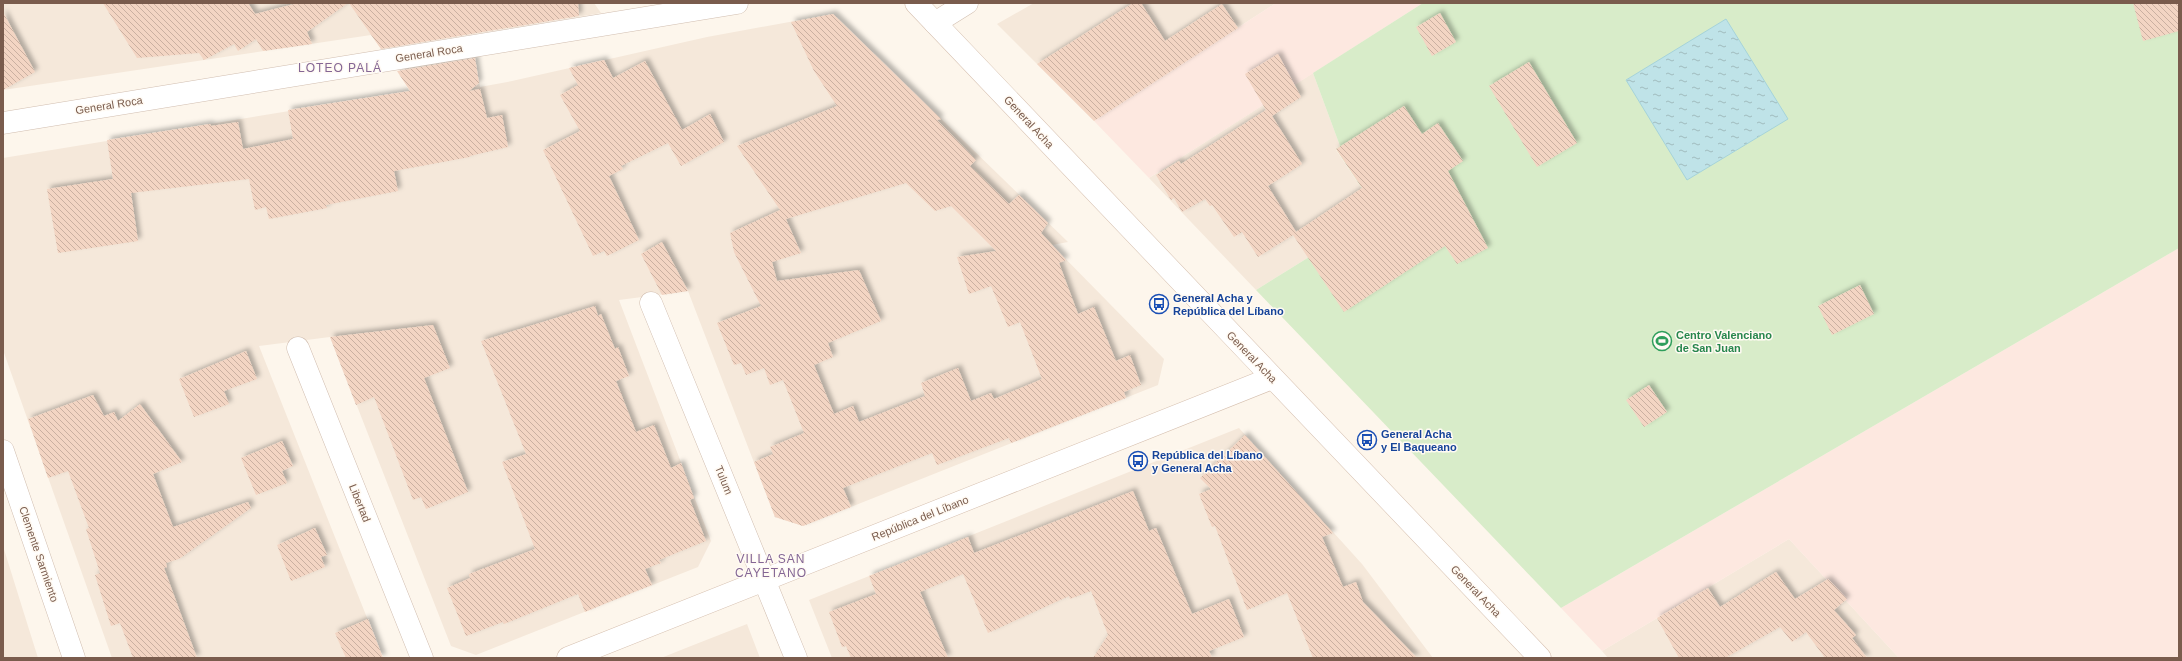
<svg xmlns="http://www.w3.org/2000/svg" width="2182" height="661" font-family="Arial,sans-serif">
  <defs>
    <pattern id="water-ripples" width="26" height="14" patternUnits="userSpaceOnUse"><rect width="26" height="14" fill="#bfe3e8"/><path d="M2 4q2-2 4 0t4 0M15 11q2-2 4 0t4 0" fill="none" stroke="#a0bbbe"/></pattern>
    <pattern id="building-back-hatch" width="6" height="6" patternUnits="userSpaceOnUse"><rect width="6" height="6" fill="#f3d5c3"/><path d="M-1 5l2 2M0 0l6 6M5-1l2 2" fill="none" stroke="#cab0a1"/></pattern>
    <filter id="shadow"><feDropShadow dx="3.5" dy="-3.5" stdDeviation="2" flood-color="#0004"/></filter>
  </defs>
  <rect width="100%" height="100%" fill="#fdf6ec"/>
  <!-- residential -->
  <path fill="#f5e8da" d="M 3,3 L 594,3 L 601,13 L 381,49 L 371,35 L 3,90 Z
    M 1034,3 L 1276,3 L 1094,121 L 997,24 Z
    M 833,14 L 1068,242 L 1052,245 L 1164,359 L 1158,385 L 803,526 L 775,517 L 688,291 L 619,300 L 711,541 L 698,567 L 476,655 L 451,646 L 330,337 L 259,346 L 383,658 L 112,658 L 3,350 L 3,158 L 479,80 L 480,87 L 512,81 L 707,37 Z
    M 1313,73 L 1340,146 L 1336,150 L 1375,208 L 1330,244 L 1256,290 L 1149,178 Z
    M 1239,428 L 1362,564 L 1433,658 L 832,658 L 809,600 Z
    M 1789,539 L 1899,658 L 1608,658 L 1602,651 Z
    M 3,546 L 22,607 L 38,658 L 3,658 Z
    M 747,624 L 760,658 L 661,658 L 691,646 Z"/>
  <!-- commercial -->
  <path fill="#fde8e0" d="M 1276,3 L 1423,3 L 1149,178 L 1094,121 Z
    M 2179,248 L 2179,658 L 1899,658 L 1789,539 L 1602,651 L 1561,608 Z"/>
  <!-- green -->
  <path fill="#d8ecc9" d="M 1423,3 L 2179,3 L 2179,248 L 1561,608 L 1256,290 L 1330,244 L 1375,208 L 1336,149 L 1340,146 L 1313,73 Z"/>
  <!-- water -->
  <path fill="url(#water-ripples)" stroke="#a5d3da" d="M 1726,19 L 1788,119 L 1687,180 L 1626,80 Z"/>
  <!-- building -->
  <path fill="url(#building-back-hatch)" fill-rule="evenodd" filter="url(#shadow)" d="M 103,3 L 248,3 L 255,14 L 298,3 L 348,3 L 307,32 L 312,44 L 263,51 L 256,39 L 238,51 L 234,44 L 204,60 L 199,53 L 137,58 Z
    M 349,3 L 578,3 L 579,16 L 381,49 Z
    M 1133,3 L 1141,3 L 1165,41 L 1222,4 L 1238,28 L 1094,121 L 1037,64 Z
    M 2133,3 L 2179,3 L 2179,31 L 2143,41 Z
    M 3,12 L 35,72 L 3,90 Z
    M 1440,13 L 1456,42 L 1432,56 L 1416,27 Z
    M 833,14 L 941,119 L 937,120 L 976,160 L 970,166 L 1009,204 L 1019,195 L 1048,223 L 1041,233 L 1066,260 L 1059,263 L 1078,314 L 1094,307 L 1116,361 L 1130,355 L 1141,385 L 1124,392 L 1126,398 L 1011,443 L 1009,438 L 937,465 L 932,453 L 843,488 L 851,507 L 803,526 L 775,517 L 754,462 L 773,454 L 770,447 L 804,433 L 783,380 L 770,385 L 764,368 L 746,375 L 741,363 L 734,365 L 717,323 L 761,306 L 734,252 L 730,233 L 780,210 L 737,146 L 837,106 L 814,71 L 791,22 ZM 906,183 L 935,211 L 951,206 L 996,251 L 957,257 L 969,294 L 991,286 L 1008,327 L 1020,322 L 1042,379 L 994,399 L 991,393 L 971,401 L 958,368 L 921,383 L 925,396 L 859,422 L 853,406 L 834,414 L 814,365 L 833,357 L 828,343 L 881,321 L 859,270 L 777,281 L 772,262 L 801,253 L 785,217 L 786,219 Z
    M 1278,54 L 1301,97 L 1272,116 L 1302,164 L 1268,186 L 1296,232 L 1362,188 L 1336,149 L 1404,106 L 1422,134 L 1438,123 L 1463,161 L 1448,171 L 1488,248 L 1457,264 L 1445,246 L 1344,312 L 1293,235 L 1258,257 L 1242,232 L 1234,237 L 1212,205 L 1210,206 L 1205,199 L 1182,212 L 1174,198 L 1171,200 L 1156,175 L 1179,161 L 1181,164 L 1266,110 L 1245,74 Z
    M 475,58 L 479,83 L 469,91 L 480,89 L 487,118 L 502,115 L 508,147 L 470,156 L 470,157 L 394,171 L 398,191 L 326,205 L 327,208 L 269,219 L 266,207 L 255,210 L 249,179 L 131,193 L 138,241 L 58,253 L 47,189 L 113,179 L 107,140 L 210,124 L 211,126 L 238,122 L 243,149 L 293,139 L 288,110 L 410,91 L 397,71 Z
    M 604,60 L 613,78 L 645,61 L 682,130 L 710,114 L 724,142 L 681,166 L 668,143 L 621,166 L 623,169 L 609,176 L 639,240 L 607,256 L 604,251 L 593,256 L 543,150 L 580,131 L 560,95 L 578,85 L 569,68 Z
    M 1529,62 L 1577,143 L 1537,167 L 1489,86 Z
    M 662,242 L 688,291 L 662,295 L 641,254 Z
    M 1860,285 L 1874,314 L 1832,335 L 1818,306 Z
    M 595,306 L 598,316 L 601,314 L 615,349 L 618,347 L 629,376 L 616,381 L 636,432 L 654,425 L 671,468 L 681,463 L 694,498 L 690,500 L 706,541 L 659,560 L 661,563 L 645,569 L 652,585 L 604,604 L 585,612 L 578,594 L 504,624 L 503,622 L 466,636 L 447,588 L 470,578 L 469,574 L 535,549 L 502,462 L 526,454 L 481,341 Z
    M 433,325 L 450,368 L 424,378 L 468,492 L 426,509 L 421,497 L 413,500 L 374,397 L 356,405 L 330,337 Z
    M 246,351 L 257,379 L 224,391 L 229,404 L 194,417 L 179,379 Z
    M 1649,385 L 1667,412 L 1644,427 L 1626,400 Z
    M 93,395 L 104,416 L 114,412 L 118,421 L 140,404 L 182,462 L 153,474 L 173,527 L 248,502 L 251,508 L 179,559 L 166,563 L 167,567 L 164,568 L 197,658 L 133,658 L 120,623 L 111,626 L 95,575 L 100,573 L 86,529 L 89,528 L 68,471 L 48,478 L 28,419 Z
    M 1245,435 L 1333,533 L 1322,537 L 1343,587 L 1356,582 L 1363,602 L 1417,658 L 1313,658 L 1287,593 L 1247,610 L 1215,526 L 1212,527 L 1199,494 L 1211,489 L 1200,478 Z
    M 282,441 L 293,466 L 282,471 L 287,483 L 256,495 L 241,458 Z
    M 1133,491 L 1149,531 L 1156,528 L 1192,614 L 1229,599 L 1244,637 L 1209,651 L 1212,658 L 1093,658 L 1108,635 L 1091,591 L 1070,599 L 1069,596 L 988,633 L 963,574 L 920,592 L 948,658 L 851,658 L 846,646 L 842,647 L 829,612 L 876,594 L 869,576 L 968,537 L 974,553 Z
    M 315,528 L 327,555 L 321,557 L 325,567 L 291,581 L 277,545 Z
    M 1776,572 L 1795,599 L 1828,579 L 1847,599 L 1834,610 L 1856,635 L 1852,638 L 1867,658 L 1825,658 L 1806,632 L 1792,642 L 1780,627 L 1725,658 L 1679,658 L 1657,618 L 1708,588 L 1720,607 Z
    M 368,619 L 383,658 L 346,658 L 335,633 Z"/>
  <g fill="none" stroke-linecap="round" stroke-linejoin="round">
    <defs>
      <path id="street" d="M 935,23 L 967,3
        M 3,123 L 737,3
        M 651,303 L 796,658
        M 298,348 L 422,658
        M 3,451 L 74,658"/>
      <path id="secondary" d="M 916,3 L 1540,658
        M 568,658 L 1272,378"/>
    </defs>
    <!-- street casing -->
    <use href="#street" stroke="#d1beb0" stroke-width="23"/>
    <!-- secondary casing -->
    <use href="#secondary" stroke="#d6c0b0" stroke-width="23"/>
    <!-- street -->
    <use href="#street" stroke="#fff" stroke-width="22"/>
    <!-- secondary -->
    <use href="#secondary" stroke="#fff" stroke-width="22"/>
  </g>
  <!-- icons -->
  <defs>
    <symbol id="bus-ring" viewBox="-11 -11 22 22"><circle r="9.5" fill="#fffaf3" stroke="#1a4fb4" stroke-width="1.5"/><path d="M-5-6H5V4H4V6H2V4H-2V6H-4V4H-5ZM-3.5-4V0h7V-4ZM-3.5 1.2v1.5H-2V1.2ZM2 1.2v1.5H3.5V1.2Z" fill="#1a4fb4"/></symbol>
    <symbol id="stadium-ring" viewBox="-11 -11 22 22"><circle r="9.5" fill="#fffaf3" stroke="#2e9e5b" stroke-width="1.5"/><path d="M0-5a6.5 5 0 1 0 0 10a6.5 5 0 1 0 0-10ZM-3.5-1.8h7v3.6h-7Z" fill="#2e9e5b"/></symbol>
  </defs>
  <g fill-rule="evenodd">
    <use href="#bus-ring" x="1148" y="293" width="22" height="22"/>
    <use href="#stadium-ring" x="1651" y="330" width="22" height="22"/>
    <use href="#bus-ring" x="1356" y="429" width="22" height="22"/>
    <use href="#bus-ring" x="1127" y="450" width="22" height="22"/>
  </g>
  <g text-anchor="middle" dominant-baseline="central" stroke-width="3" stroke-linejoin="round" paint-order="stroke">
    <!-- street labels -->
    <g font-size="11" fill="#7a5c4d" stroke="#fffaf3">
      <text transform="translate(429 53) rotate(-9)">General Roca</text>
      <text transform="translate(109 105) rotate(-9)">General Roca</text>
      <text transform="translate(1029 122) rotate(47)">General Acha</text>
      <text transform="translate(1252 357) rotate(46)">General Acha</text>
      <text transform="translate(724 480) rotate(68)">Tulum</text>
      <text transform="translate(360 503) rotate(68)">Libertad</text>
      <text transform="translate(920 518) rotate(-22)">República del Líbano</text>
      <text transform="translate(39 554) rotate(71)">Clemente Sarmiento</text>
      <text transform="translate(1476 591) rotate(46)">General Acha</text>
    </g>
    <!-- transit labels -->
    <g font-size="11" font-weight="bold" fill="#164399" stroke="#fffaf3" text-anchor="start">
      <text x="1173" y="298">General Acha y<tspan x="1173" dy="13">República del Líbano</tspan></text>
      <text x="1381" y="434">General Acha<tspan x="1381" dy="13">y El Baqueano</tspan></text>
      <text x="1152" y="455">República del Líbano<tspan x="1152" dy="13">y General Acha</tspan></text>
    </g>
    <!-- leisure labels -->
    <g font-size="11" font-weight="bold" fill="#27864d" stroke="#fffaf3" text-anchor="start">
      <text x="1676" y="335">Centro Valenciano<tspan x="1676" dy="13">de San Juan</tspan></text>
    </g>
    <!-- neighbourhood labels -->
    <g font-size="12" letter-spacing="1" fill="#846695" stroke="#fffaf3">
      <text x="340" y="68">LOTEO PALÁ</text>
      <text x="771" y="559">VILLA SAN<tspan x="771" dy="14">CAYETANO</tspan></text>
    </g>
  </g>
  <!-- border -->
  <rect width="2182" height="661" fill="none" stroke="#7a5c4d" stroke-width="8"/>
</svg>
